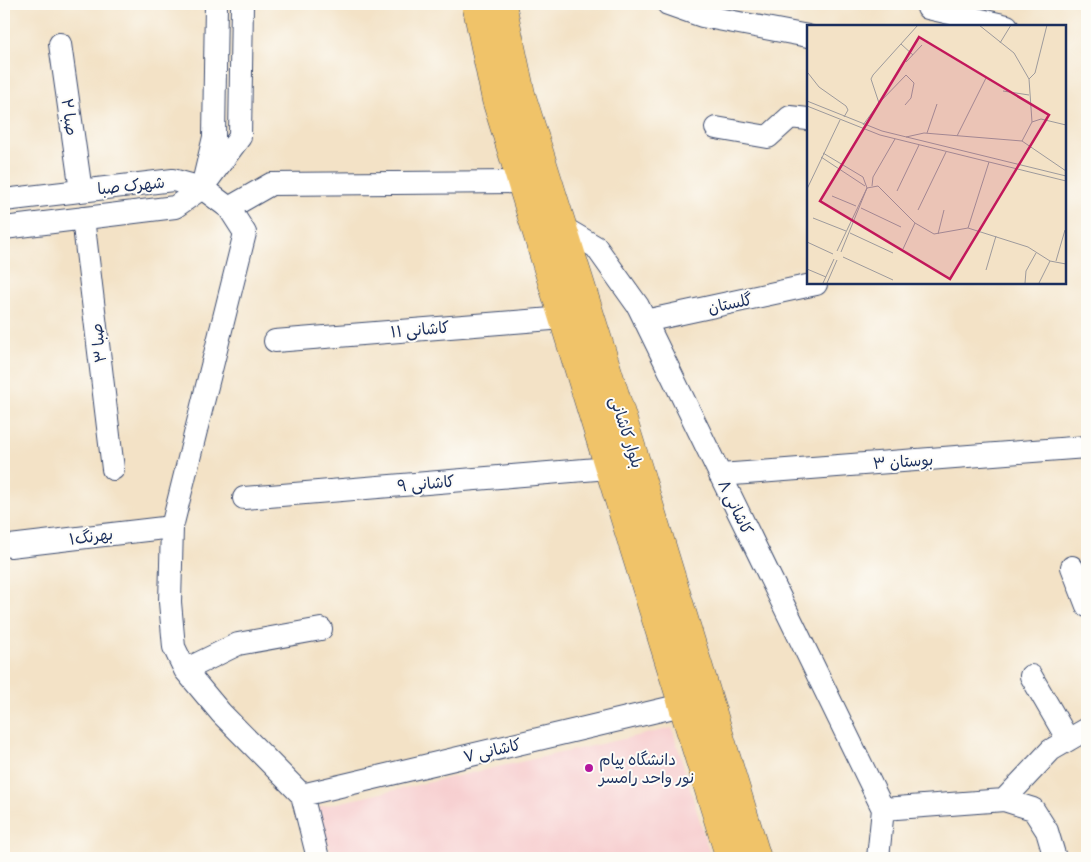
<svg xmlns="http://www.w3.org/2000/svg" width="1091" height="862" font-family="'Patrick Hand','Playpen Sans Arabic',sans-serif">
  <rect width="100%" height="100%" fill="#fdfcf7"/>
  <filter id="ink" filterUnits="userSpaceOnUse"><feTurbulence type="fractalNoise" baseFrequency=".02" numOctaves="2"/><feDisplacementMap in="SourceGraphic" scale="10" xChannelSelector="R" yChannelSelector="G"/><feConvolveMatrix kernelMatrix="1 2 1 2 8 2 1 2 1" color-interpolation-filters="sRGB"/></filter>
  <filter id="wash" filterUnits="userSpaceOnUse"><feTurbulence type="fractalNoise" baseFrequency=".0096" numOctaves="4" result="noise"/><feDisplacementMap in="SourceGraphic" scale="20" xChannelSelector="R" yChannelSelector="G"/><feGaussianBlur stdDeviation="1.12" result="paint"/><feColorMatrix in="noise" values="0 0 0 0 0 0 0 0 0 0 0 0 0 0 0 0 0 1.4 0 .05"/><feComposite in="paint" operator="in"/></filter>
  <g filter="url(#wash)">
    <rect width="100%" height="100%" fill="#f3e2c6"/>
    <!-- built -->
    <path fill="#f7cfd0" d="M 672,728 L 711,858 L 332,858 L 319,807 Z"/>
  </g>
  <g filter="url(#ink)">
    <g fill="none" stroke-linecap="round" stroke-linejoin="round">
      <defs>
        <path id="minor" d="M 668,4 L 702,16 L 808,36
          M 928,8 L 1007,26
          M 60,44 L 81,191
          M 716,128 L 768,137 L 790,117 L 808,119
          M 204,179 L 214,137 L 216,4
          M 4,200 L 173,180 L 202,188 L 229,208 L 245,233 L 172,527 L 170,602 L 174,647 L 185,670 L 221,713 L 302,795 L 318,858
          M 229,208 L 271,184 L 522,182
          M 83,218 L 113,469
          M 562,227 L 596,247 L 638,306 L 883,809
          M 4,228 L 175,207 L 202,188 L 240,137 L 242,4
          M 645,321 L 816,284
          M 275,341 L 564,318
          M 720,475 L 1086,447
          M 244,498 L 609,468
          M 10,546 L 172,527
          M 1072,567 L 1087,606
          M 185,670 L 238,644 L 321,629
          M 1031,676 L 1068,740
          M 302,795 L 682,705
          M 1004,800 L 1051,750 L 1087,729
          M 883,809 L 1004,800 L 1033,809 L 1047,831 L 1055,858
          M 878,858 L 883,809"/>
        <path id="major" d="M 476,4 L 496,100 L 609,468 L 730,858
          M 502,4 L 521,94 L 638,468 L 757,858"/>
      </defs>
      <!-- minor casing -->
      <use href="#minor" stroke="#3b4a6e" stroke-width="24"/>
      <!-- major casing -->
      <use href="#major" stroke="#3b4a6e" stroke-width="29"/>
      <!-- minor -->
      <use href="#minor" stroke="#fff" stroke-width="22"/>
      <!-- major -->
      <use href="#major" stroke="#f0c369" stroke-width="28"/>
    </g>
  </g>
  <!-- markers -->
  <circle fill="#b5179e" stroke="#fdfcf7" stroke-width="2" cx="589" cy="768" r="5"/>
  <g text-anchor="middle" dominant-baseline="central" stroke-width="4" stroke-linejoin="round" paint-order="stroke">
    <!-- street labels -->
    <g font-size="16" fill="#1b2f5e" stroke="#fdfcf7">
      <text transform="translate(70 117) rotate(82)">صبا ۲</text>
      <text transform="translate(131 185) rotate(-6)">شهرک صبا</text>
      <text transform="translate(730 303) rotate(-12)">گلستان</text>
      <text transform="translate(420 329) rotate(-5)">کاشانی ۱۱</text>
      <text transform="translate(98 343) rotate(-97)">صبا ۳</text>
      <text transform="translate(627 432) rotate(72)">بلوار کاشانی</text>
      <text transform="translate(903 461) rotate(-4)">بوستان ۳</text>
      <text transform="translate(426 483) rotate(-5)">کاشانی ۹</text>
      <text transform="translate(736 507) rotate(64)">کاشانی ۸</text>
      <text transform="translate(91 536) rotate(-7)">۱بهرنگ</text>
      <text transform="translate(492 750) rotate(-13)">کاشانی ۷</text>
    </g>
    <!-- poi labels -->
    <g font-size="16" fill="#1b2f5e" stroke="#fdfcf7" text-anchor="start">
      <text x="599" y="759">دانشگاه پیام<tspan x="599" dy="18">نور واحد رامسر</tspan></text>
    </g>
  </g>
  <!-- overview -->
  <g transform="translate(807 25)">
    <rect width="259" height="259" fill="#f3e2c6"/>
    <path fill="none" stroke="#9d9a9c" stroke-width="1" d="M 172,0 L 207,28 L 222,54 L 225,97M 193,18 L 204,0M 94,19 L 106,30M 99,37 L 115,20M 1,48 L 12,62 L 39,81 L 41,85 L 37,92M 222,54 L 228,48 L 240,0M 196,66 L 222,70M 0,76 L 75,106 L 259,151M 72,78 L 99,50 L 107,58 L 104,73 L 98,80M 0,81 L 73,110 L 259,156M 225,97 L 234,94 L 259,100M 56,100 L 72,78 L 64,54 L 66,50 L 111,0M 120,108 L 130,79M 150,111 L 179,53M 99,112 L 117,108 L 215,116M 215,116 L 259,146M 215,116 L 225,97M 16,128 L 56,152 L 60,163 L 34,227M 14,132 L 58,161M 65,161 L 66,152 L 88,114M 60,163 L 71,161 L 108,198 L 127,209 L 161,203 L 221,222 L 243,236 L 259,239M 0,164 L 33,95M 90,166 L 112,120M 25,171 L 49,181M 54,183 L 94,202M 111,185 L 139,127M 6,193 L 39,206M 161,203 L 182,137M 43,208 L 86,228M 131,209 L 137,185M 0,217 L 26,229M 96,224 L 108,198M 30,226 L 60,163M 36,232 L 86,255M 249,236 L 258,205M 0,244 L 19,252M 179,245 L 189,211M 16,258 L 27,234M 20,258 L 30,235M 218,258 L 219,246 L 229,228M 232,258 L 243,236"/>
    <path fill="#c2185b" fill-opacity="0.15" stroke="#c2185b" stroke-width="2.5" d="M 112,12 L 242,90 L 143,254 L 13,176 Z"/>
    <rect width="259" height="259" fill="none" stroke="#1b2f5e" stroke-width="2.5"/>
  </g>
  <!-- margin -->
  <rect width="1091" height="862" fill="none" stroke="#fdfcf7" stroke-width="20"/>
</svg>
